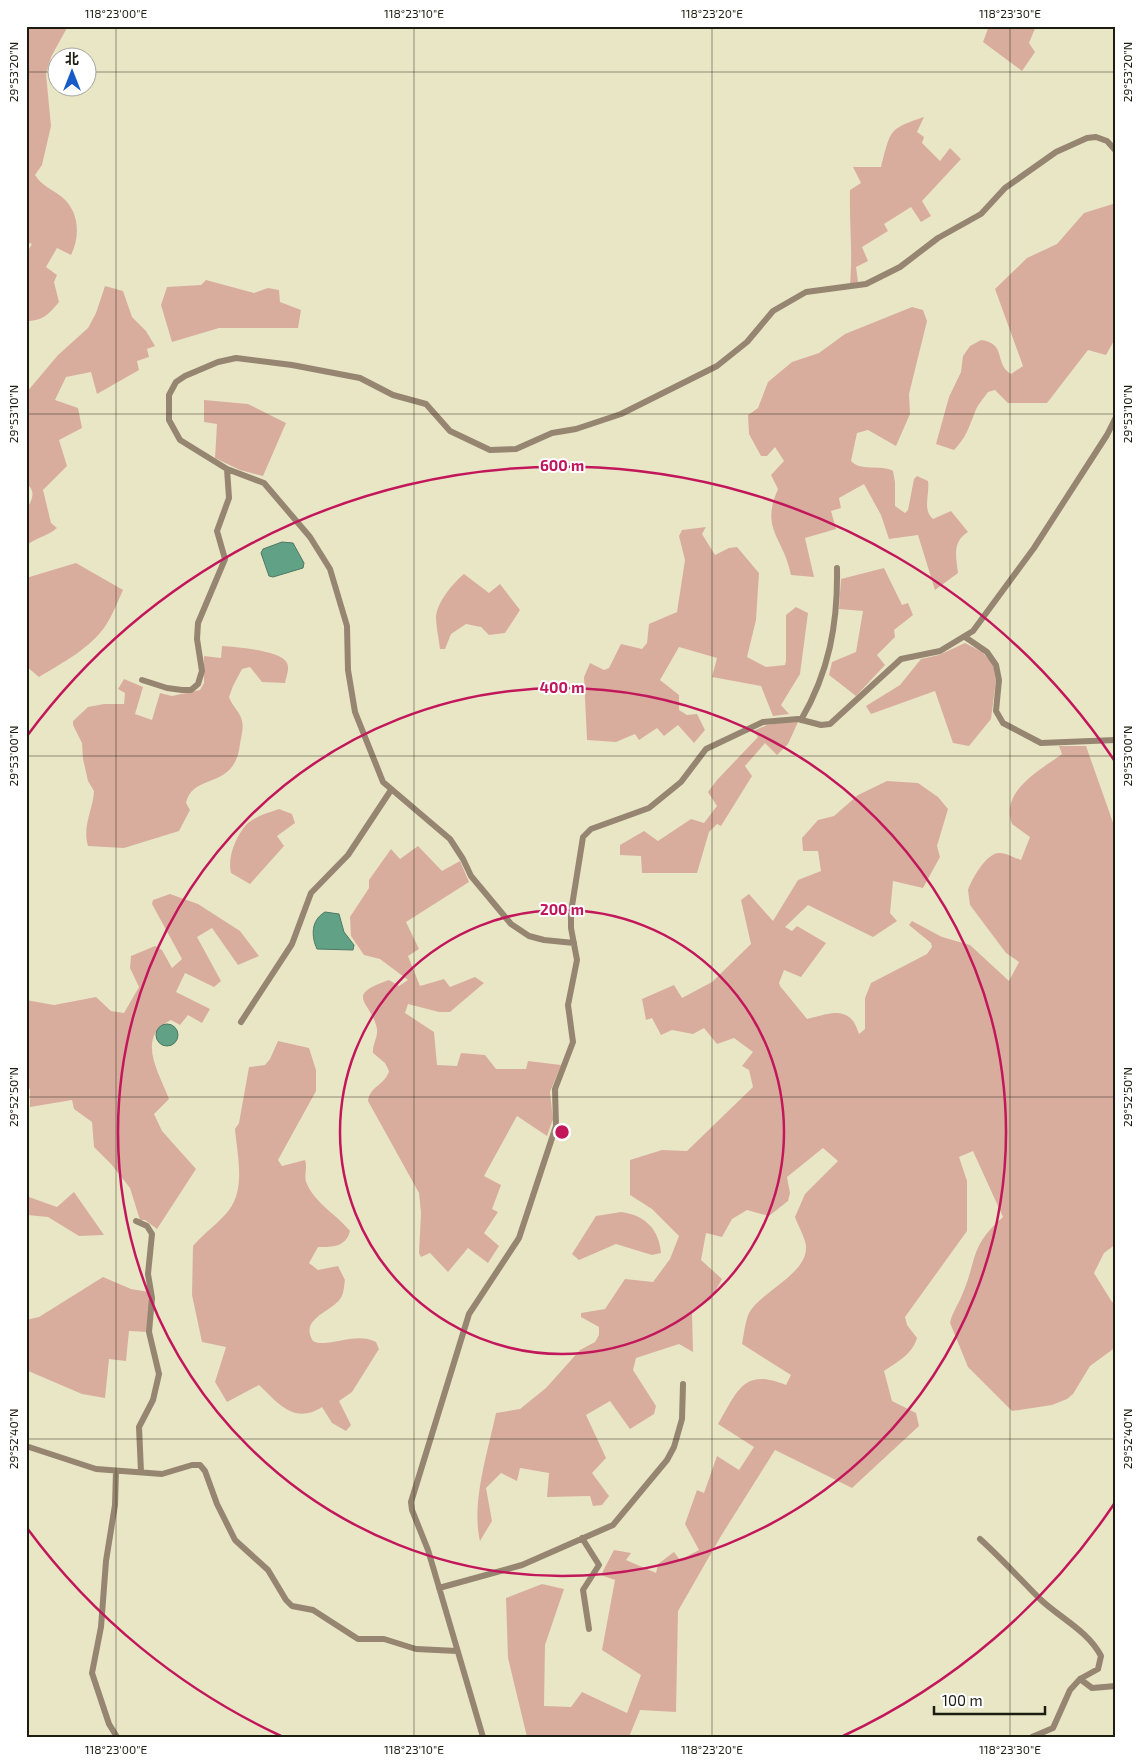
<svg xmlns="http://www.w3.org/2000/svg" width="1142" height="1763" font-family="'Exo 2','Noto Sans SC',sans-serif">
  <rect width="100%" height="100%" fill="#e9e6c6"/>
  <!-- green -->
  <path fill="#d9ad9e" d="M 26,26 L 68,26 L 51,57 L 46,74 L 51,126 L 42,165 L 35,175 C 42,186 52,189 62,197 C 80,212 80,237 71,255 L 57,248 L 46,267 L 57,275 L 54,282 L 59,302 C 49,314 43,321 26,321 L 26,254 L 32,244 L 26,242 Z
    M 989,26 L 1036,26 L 1029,43 L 1035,52 L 1022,71 L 983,42 Z
    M 924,117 L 917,132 L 924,137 L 922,143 L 940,161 L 950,148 L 961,159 L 922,201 L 931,216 L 921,222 L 911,207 L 884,224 L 888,231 L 862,247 L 868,261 L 856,267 L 858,282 L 850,284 C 853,252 849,221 850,190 L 861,183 L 853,167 L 881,167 C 891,130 888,129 924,117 Z
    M 1116,203 L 1116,337 L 1106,355 L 1088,350 L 1047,403 L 1008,403 L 995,390 L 988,392 C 984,398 977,405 975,412 C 969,427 966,438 954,450 L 936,444 L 949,397 L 961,372 L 963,356 L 970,346 L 981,340 C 1007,343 994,364 1011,374 L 1023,366 L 995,289 L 1027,258 L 1057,244 L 1084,213 Z
    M 206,280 L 254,293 L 268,288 L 279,290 L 280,302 L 301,310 L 298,328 L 219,328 L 172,342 L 161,305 L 167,287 L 201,285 Z
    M 105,286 L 123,291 L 132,317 L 146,331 L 155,346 L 147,349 L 149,357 L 137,361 L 139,370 L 97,394 L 91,372 L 66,377 L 55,400 L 78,408 L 82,428 L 59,440 L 67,466 L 43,490 L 51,523 L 57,528 C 47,537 36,537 26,546 C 26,536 24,523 26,513 C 29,501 39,494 26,483 L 26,393 L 58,355 L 88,328 L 96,313 Z
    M 912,307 L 923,310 L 927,321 L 909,394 L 910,414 L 896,446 L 868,430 L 857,433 L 851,461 C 861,472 881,464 893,471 L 895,482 L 895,506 L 905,513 L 908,510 L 914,479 L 917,476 L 928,481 C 930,494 922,510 933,519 L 951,511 L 968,532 C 952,542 956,556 958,573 L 935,590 L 918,535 L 889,539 L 881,515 L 864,484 L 839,498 L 841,508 L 831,511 L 836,529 L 805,538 L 814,577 L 791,575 C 783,536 760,530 778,489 L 771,475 L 784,461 L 775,447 L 767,456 L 761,456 L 749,434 L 748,415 L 758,408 L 768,382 L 792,362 L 819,353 L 845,334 Z
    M 204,400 L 248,404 L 286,423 L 263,476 L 240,470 L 215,458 L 217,424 L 204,422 Z
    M 706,527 L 702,534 L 715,555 L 729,548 L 737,547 L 759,573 L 756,620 L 747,657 L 766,667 L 785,665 L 786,661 L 786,615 L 796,607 L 808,613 L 800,674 L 781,705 L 789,714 L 773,716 L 761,686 L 712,677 L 717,658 L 679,647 L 660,680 L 679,695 L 679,710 L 687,715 L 697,714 L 705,730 L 694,743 L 678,725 L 664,736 L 657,728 L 639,740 L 635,734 L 616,742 L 587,740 L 584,677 L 590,663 L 604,670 L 609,668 L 621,644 L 642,649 L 647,643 L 649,624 L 677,612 L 685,560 L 679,536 L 682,530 Z
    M 76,563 L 123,590 C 118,601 113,614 106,625 C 91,648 62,663 39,677 L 26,666 L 26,614 L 28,612 L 26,611 L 26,578 Z
    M 884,568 L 902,605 L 908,603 L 913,615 L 894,630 L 895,637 L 877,655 L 885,665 L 856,696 L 829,675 L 832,662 L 856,652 L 863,611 L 839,609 L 841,579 Z
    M 464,574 L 489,593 L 500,584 L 520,610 L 505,633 L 489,635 L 481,627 L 466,624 L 451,634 L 445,649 L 440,649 C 439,639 436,627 436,617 C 437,602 453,583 464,574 Z
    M 965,643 L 982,652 L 993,663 L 996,680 L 991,719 L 969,746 L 953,743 L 935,691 L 871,714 L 866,706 L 900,685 L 921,659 L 939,655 Z
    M 222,646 C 236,647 281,650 287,663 C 290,669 286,677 285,683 L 262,682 L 250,667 L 242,669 L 233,686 L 229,697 C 232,706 241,713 242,721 C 244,728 241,737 240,744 C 235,791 193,772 186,803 L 190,810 L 179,831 L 124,848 L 88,846 C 82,826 93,810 94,791 L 88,781 L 83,759 L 82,743 L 73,725 L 73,721 L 88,707 L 104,704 L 124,704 L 125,693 L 118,689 L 124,679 L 143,687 L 135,714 L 152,720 L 160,693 L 172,696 L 200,690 L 204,683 L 204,656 L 221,658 Z
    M 793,721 L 798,722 L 788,744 L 777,755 L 765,743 L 745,766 L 752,776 L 721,826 L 717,824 L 709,832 L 697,873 L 642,873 L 641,856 L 620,855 L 620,845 L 644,831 L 658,841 L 691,819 L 704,823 L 717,806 L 708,792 L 717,780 L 758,737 L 753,731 L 767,725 Z
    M 1059,746 L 1086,746 L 1116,831 L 1116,1244 L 1104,1253 L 1094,1273 L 1112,1302 L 1116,1303 L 1116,1347 L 1090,1366 L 1073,1394 L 1067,1399 L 1052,1405 L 1012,1411 L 968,1367 L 950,1323 C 952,1313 958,1305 962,1295 C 978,1258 969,1247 1003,1217 L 973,1151 L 959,1157 L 967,1181 L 967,1231 L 905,1317 L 907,1325 L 917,1338 C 912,1355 897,1362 884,1371 L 892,1401 L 916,1413 L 919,1426 L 852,1488 L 775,1450 L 721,1536 L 678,1611 L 676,1712 L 640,1710 L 629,1737 L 527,1737 L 508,1658 L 506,1598 L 542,1584 L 564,1589 L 545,1645 L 544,1706 L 571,1707 L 582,1692 L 627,1713 L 641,1675 L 602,1650 L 615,1580 L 601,1575 L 614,1550 L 631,1553 L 626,1560 L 656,1573 L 658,1564 L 674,1552 L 680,1560 L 699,1550 L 685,1524 L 697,1490 L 704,1493 L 717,1456 L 739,1470 L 754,1447 L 718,1424 C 737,1392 743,1367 786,1385 L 791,1375 L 742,1344 C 744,1334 745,1322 749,1313 C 760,1292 808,1274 806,1246 C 805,1237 798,1226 795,1217 L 805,1194 L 838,1161 L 823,1148 L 787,1177 L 790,1193 L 788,1201 L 769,1216 L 747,1210 L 732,1219 L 722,1237 L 706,1233 L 701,1260 L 722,1279 L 711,1299 L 692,1312 L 693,1352 L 679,1344 L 636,1358 L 633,1370 L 656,1406 L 654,1414 L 630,1429 L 610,1401 L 586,1415 L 606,1458 L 592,1473 L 609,1496 L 602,1505 L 593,1506 L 590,1496 L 547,1497 L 549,1473 L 520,1468 L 517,1481 L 501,1473 L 486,1488 L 492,1521 L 480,1541 C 471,1503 488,1451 496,1413 L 520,1409 L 546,1388 L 580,1350 L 595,1342 L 599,1335 L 599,1327 L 581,1317 L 581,1313 L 605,1309 L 625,1279 L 653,1282 L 670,1259 L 679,1236 L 652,1209 L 630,1195 L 630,1160 L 662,1150 L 687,1151 L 753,1087 L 749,1070 L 742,1066 L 753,1052 L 734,1038 L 717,1044 L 704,1028 L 693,1034 L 672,1030 L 661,1035 L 652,1018 L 646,1020 L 642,999 L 674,985 L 682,998 L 712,982 L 751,944 L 741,900 L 749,894 L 773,921 L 798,880 L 821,871 L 818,851 L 803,851 L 802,838 L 818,820 L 834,816 L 858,795 L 887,781 L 918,783 L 938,797 L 948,809 L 937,846 L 940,857 L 923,888 L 893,881 L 890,913 L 897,921 L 873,937 L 808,905 L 785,927 L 792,931 L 797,926 L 826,943 L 801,977 L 784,970 L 779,983 L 780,986 L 807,1019 C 831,1013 850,1004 859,1034 L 865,1029 L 865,998 L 871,983 L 927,954 L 932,947 L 931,943 L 909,925 L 912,921 L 942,937 L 970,945 L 1009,981 L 1019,962 L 1006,953 L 970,905 L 968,890 C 972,879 985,855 998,853 C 1006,852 1014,858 1021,860 L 1030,837 L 1012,824 C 1000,791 1039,771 1062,754 Z
    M 279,809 L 292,814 L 295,823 L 277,836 L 284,846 L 250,884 L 231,873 C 227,858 236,836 246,825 C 255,816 268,813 279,809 Z
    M 418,846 L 442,871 L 460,861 L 469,882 L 406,922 L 419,949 L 408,956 L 420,986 L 444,979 L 450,987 L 475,977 L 484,983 L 450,1012 L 439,1012 L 408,1004 L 405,1013 L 434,1032 L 437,1065 L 457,1066 L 461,1053 L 485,1055 L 496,1069 L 526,1069 L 528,1061 L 561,1065 L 550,1092 L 553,1119 L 547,1136 L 517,1116 L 484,1176 L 501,1185 L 492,1209 L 498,1212 L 484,1233 L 499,1246 L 488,1263 L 468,1248 L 448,1272 L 430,1253 L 421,1257 L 419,1253 L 421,1213 L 419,1193 L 368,1101 C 370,1086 385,1085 389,1071 L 385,1063 L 373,1053 C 372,1045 378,1038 377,1029 C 372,1002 342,996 389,980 L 399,986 L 408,980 L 380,959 L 364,955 L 351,936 L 350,917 L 369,888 L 369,880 L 391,849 L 400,859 Z
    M 170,894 L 198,904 L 240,931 L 259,956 L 238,965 L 212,928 L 197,937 L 221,981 L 214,987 L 185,973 L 176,992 L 210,1009 L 202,1023 L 188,1015 L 180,1025 L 171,1020 C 135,1037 159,1072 169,1099 L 154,1114 L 162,1131 L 196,1169 L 157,1229 L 145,1220 L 140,1220 L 130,1188 L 111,1164 L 94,1147 L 92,1122 L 74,1109 L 72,1100 L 30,1107 L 30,1089 L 26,1087 L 26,1000 L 54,1005 L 96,997 L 111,1011 L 124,1013 L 139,987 L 130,968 L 131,956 L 155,946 L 162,950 L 172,968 L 182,959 L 152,904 L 153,900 Z
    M 278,1041 L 309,1048 L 316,1070 L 316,1091 L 278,1160 L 282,1166 L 305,1160 C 308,1169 303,1176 307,1184 C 315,1203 337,1215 350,1231 C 346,1247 333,1247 318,1247 L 309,1263 L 318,1270 L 338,1266 L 345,1280 C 344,1285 344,1295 340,1299 C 331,1312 299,1319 313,1341 C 328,1349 354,1331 376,1342 L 379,1349 L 352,1392 L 339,1401 L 351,1425 L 346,1431 L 332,1423 L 322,1407 C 294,1425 278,1403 259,1385 L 227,1402 L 215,1382 L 226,1347 L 202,1342 L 192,1295 L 193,1246 C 204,1233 219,1223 229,1210 C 246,1188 237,1154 235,1129 L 239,1123 L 249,1067 L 265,1065 L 270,1059 Z
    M 74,1192 L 104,1235 L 79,1236 L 48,1217 L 27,1215 L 26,1217 L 26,1196 L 57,1207 Z
    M 621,1212 C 645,1215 659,1229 661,1253 L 652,1255 L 616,1244 L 579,1260 L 572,1254 L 596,1216 Z
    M 103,1277 L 131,1289 L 149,1292 L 151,1299 L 148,1332 L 129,1331 L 126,1361 L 109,1359 L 105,1398 L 82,1394 L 26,1370 L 26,1320 L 39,1317 Z"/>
  <!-- water -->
  <path fill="#61a186" stroke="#4d7963" d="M 282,542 L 293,543 L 304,563 L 303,568 L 273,577 L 269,576 L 261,553 L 263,549 Z
    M 325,912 L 339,914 L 344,932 L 354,945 L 353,950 L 317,949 C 311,936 311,920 325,912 Z
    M156 1035a11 11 0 1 1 22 0a11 11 0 1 1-22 0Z"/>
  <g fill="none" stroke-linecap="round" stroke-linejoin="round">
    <!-- street -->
    <path stroke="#968571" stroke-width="6" d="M 965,637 L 987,652 L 996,665 L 999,680 L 996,711 L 1003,723 L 1041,743 L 1116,740
      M 142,680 L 167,688 L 182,690 L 191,690 L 198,684 L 202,671 L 197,639 L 198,623 L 225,559 L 217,531 L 229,498 L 227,469
      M 801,720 C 829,672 838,624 837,568
      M 574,943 L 544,940 L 529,936 L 511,924 L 471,876 L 463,859 L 450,839 L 383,782 L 355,712 L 348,670 L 347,626 L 330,569 L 310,537 L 264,483 L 227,469 L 180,440 L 169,420 L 169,395 L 176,382 L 185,376 L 218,362 L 236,358 L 292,365 L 360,378 L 393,395 L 426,404 L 450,431 L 490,450 L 516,449 L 552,433 L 576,429 L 621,414 L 717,366 L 747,342 L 773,311 L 806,292 L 866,284 L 900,267 L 938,238 L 981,214 L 1005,188 L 1056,152 L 1087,138 L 1096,137 L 1107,141 L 1116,151
      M 241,1022 L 292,944 L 311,893 L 348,855 L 391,790
      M 136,1221 L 147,1226 L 152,1234 L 148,1274 L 152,1298 L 149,1332 L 159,1374 L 153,1400 L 139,1427 L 141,1472
      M 29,1447 L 96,1469 L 162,1474 L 192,1465 L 200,1465 L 205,1471 L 217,1504 L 235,1540 L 268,1570 L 286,1600 L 292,1606 L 313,1610 L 358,1639 L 384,1639 L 416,1649 L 457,1651
      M 116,1471 L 115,1505 L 106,1561 L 101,1627 L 92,1673 L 109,1724 L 117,1737
      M 582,1538 L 599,1565 L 583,1590 L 589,1629
      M 980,1539 C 1001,1558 1020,1579 1040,1599 C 1060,1618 1088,1631 1101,1656 L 1098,1669 L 1080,1679 L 1070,1690 L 1053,1728 L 1032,1737
      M 439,1588 L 522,1565 L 613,1525 L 667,1460 L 674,1447 L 682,1419 L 683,1384
      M 1080,1679 L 1092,1688 L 1116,1686
      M 483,1737 L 428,1550 L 412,1510 L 411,1502 L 469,1314 L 519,1238 L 556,1126 L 555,1089 L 573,1042 L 568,1005 L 577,960 L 571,928 L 571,912 L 583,837 L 591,829 L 649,808 L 681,782 L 706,749 L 763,722 L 798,719 L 821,725 L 830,724 L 901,659 L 940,651 L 973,631 L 1034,548 L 1107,435 L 1116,417"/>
  </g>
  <!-- ticks -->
  <path fill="none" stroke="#1d1c10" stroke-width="1" stroke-opacity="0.45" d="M 116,26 L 116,1737M 414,26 L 414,1737M 712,26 L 712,1737M 1010,26 L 1010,1737M 26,72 L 58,72M 88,72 L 1116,72M 26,414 L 1116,414M 26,756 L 1116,756M 26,1097 L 1116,1097M 26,1439 L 1116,1439"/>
  <!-- distance rings -->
  <g fill="none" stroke="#c2185b" stroke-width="2.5">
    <circle cx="562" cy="1132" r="222"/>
    <circle cx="562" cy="1132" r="444"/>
    <path d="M1114 1504A666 666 0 0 1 843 1736M281 1736A666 666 0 0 1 27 1528M27 736A666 666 0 0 1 1114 760"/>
  </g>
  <circle cx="562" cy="1132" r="8" fill="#c2185b" stroke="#fff" stroke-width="2.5"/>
  <g font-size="15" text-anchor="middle" font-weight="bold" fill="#c2185b" stroke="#fff" stroke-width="4" stroke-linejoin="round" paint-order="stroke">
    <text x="562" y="471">600 m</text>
    <text x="562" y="693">400 m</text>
    <text x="562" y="915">200 m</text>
  </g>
  <!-- border -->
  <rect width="1142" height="1763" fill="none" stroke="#ffffff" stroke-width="55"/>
  <!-- north arrow -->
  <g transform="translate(72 72)"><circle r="24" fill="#ffffff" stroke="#a5a49f"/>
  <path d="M0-4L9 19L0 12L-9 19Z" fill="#165bc6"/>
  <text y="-8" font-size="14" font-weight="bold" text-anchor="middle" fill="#1d1c10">北</text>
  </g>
  <!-- scale -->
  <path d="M934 1706v8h111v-8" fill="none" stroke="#1d1c10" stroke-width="2.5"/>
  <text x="942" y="1706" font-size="15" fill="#1d1c10" stroke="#ffffff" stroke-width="4" paint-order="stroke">100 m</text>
  <rect x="28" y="28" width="1086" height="1708" fill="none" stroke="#1d1c10" stroke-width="2"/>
  <g font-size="12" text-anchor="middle" fill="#1d1c10">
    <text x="116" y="18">118°23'00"E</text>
    <text x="414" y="18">118°23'10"E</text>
    <text x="712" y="18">118°23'20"E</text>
    <text x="1010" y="18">118°23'30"E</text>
    <text transform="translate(14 72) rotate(-90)" y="4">29°53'20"N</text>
    <text transform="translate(1128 72) rotate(-90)" y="4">29°53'20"N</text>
    <text transform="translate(14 414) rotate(-90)" y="4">29°53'10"N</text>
    <text transform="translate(1128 414) rotate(-90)" y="4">29°53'10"N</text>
    <text transform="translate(14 756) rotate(-90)" y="4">29°53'00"N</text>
    <text transform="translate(1128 756) rotate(-90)" y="4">29°53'00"N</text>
    <text transform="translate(14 1097) rotate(-90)" y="4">29°52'50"N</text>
    <text transform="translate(1128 1097) rotate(-90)" y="4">29°52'50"N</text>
    <text transform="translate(14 1439) rotate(-90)" y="4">29°52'40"N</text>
    <text transform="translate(1128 1439) rotate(-90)" y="4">29°52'40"N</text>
    <text x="116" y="1754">118°23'00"E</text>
    <text x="414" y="1754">118°23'10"E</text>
    <text x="712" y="1754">118°23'20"E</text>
    <text x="1010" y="1754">118°23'30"E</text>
  </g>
</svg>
